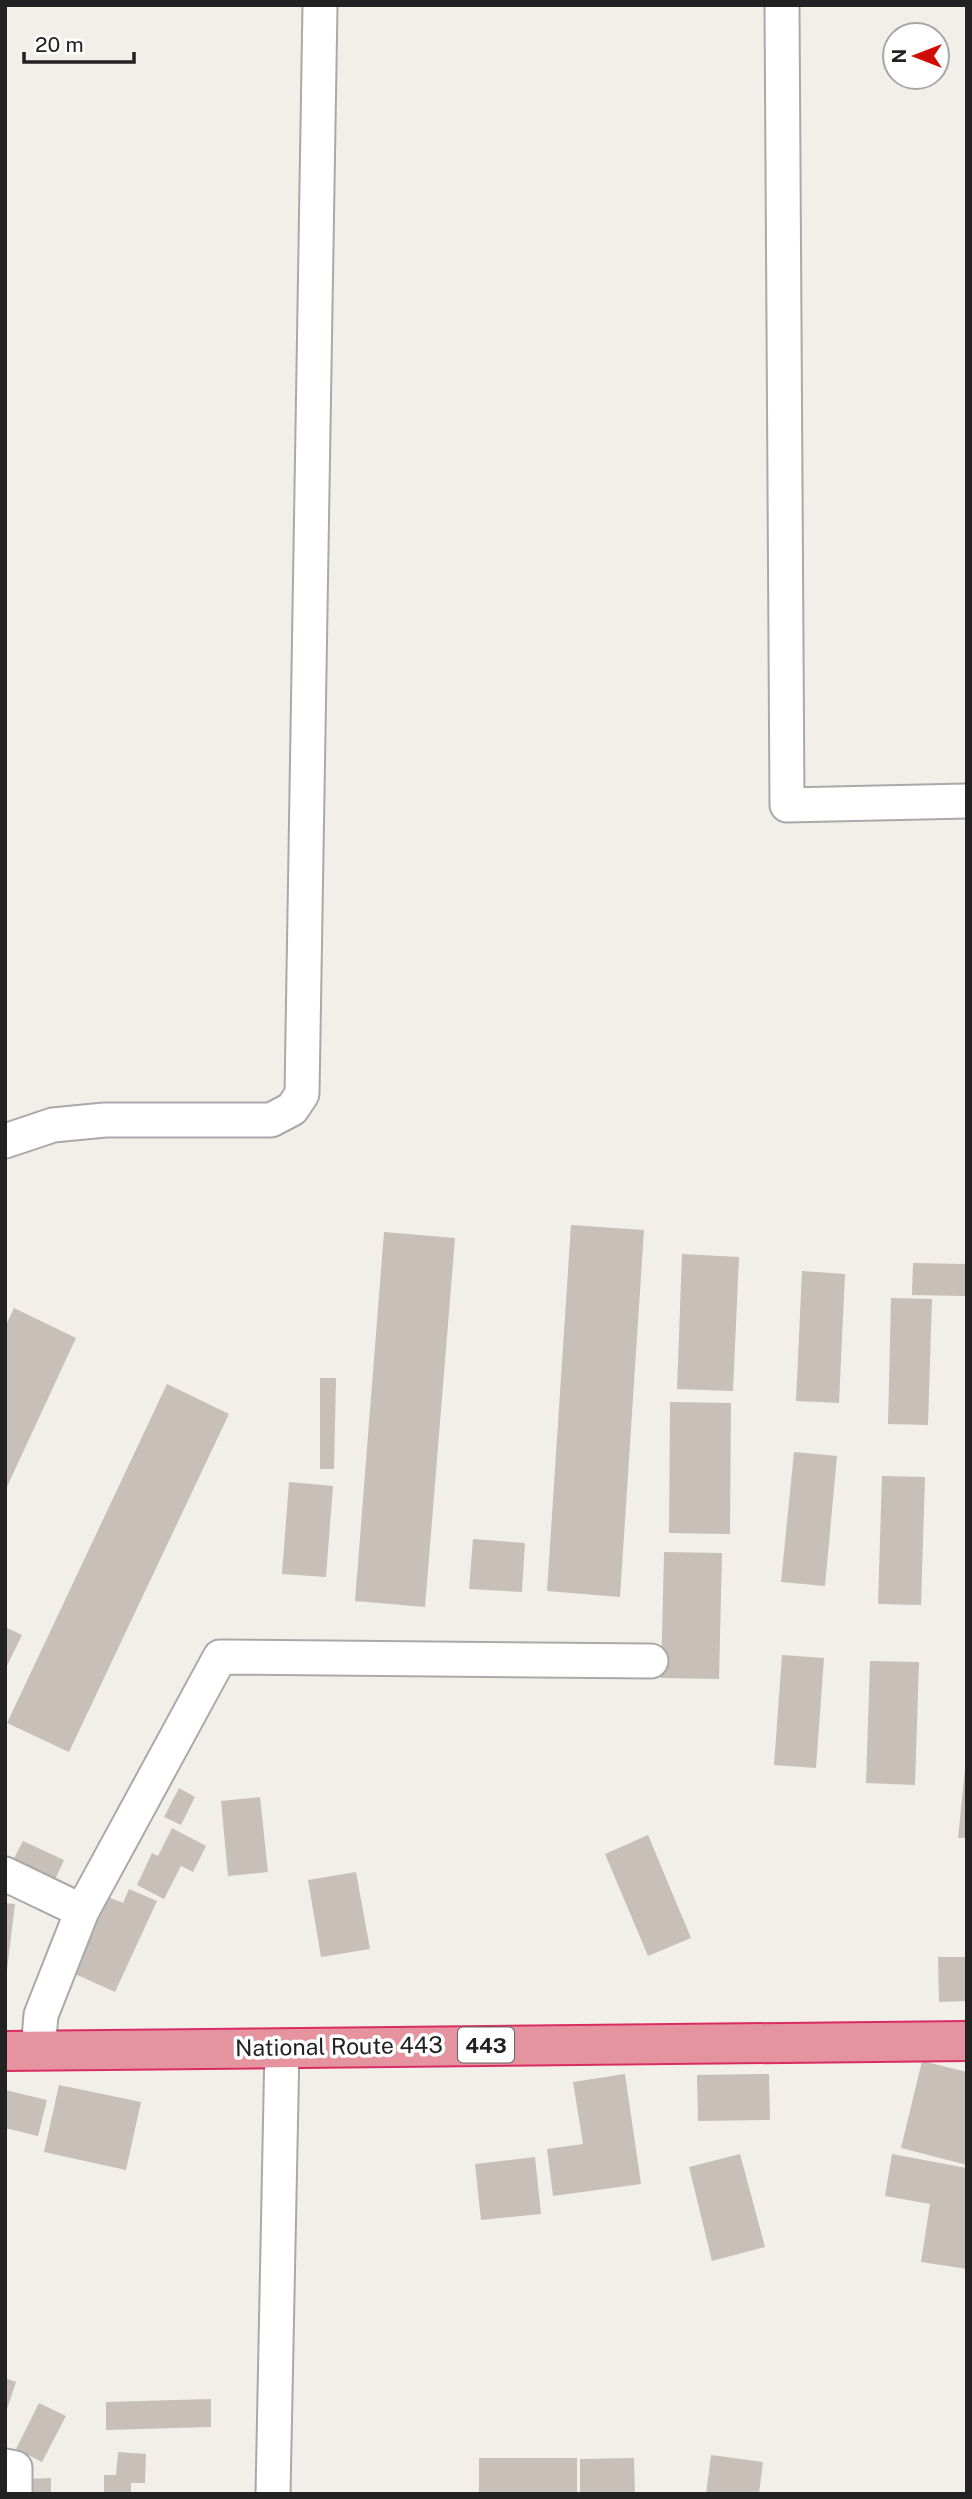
<svg xmlns="http://www.w3.org/2000/svg" width="972" height="2499" font-family="'Public Sans',sans-serif">
  <rect width="100%" height="100%" fill="#f2efe9"/>
  <!-- building -->
  <path fill="#c7bfb8" d="M 571,1225 L 644,1230 L 620,1597 L 547,1591 Z
    M 384,1232 L 455,1238 L 425,1607 L 355,1601 Z
    M 682,1254 L 739,1257 L 733,1391 L 677,1389 Z
    M 913,1263 L 966,1264 L 965,1296 L 912,1295 Z
    M 802,1271 L 845,1274 L 839,1403 L 796,1401 Z
    M 891,1298 L 932,1299 L 928,1425 L 888,1424 Z
    M 14,1308 L 76,1338 L 5,1491 L 5,1327 Z
    M 320,1378 L 336,1378 L 334,1469 L 320,1469 Z
    M 167,1384 L 229,1414 L 69,1752 L 7,1723 Z
    M 670,1402 L 731,1403 L 730,1534 L 669,1533 Z
    M 794,1452 L 837,1456 L 825,1586 L 781,1582 Z
    M 882,1476 L 925,1477 L 921,1605 L 878,1604 Z
    M 289,1482 L 333,1486 L 326,1577 L 282,1574 Z
    M 473,1539 L 525,1543 L 522,1592 L 469,1589 Z
    M 664,1552 L 722,1553 L 719,1679 L 661,1678 Z
    M 5,1627 L 22,1635 L 5,1670 Z
    M 782,1655 L 824,1658 L 816,1768 L 774,1765 Z
    M 870,1661 L 919,1662 L 915,1785 L 866,1783 Z
    M 965,1769 L 967,1769 L 967,1838 L 958,1838 Z
    M 179,1788 L 195,1797 L 181,1825 L 164,1817 Z
    M 260,1797 L 268,1872 L 228,1876 L 221,1801 Z
    M 172,1828 L 206,1846 L 193,1872 L 181,1866 L 164,1899 L 137,1885 L 152,1853 L 158,1856 Z
    M 648,1835 L 691,1938 L 648,1956 L 605,1854 Z
    M 23,1841 L 64,1860 L 53,1884 L 11,1864 Z
    M 356,1872 L 370,1949 L 321,1957 L 308,1880 Z
    M 129,1889 L 157,1901 L 115,1992 L 73,1973 L 108,1897 L 123,1903 Z
    M 5,1903 L 15,1904 L 7,1970 L 5,1970 Z
    M 938,1957 L 967,1957 L 967,2001 L 939,2002 Z
    M 922,2061 L 967,2072 L 967,2165 L 901,2148 Z
    M 625,2074 L 641,2184 L 553,2196 L 547,2149 L 583,2144 L 573,2082 Z
    M 769,2074 L 770,2120 L 698,2121 L 697,2075 Z
    M 59,2085 L 141,2102 L 126,2170 L 44,2152 Z
    M 5,2090 L 47,2100 L 38,2136 L 5,2128 Z
    M 740,2154 L 765,2247 L 712,2261 L 689,2167 Z
    M 892,2154 L 967,2168 L 967,2269 L 921,2262 L 930,2204 L 885,2196 Z
    M 535,2157 L 541,2214 L 481,2220 L 475,2164 Z
    M 5,2378 L 16,2382 L 6,2412 L 5,2411 Z
    M 211,2399 L 211,2427 L 106,2430 L 106,2402 Z
    M 39,2403 L 66,2416 L 42,2462 L 16,2449 Z
    M 118,2452 L 146,2454 L 145,2483 L 131,2483 L 131,2494 L 104,2494 L 104,2475 L 116,2475 Z
    M 711,2455 L 763,2462 L 759,2494 L 706,2494 Z
    M 479,2458 L 577,2458 L 577,2494 L 479,2494 Z
    M 634,2458 L 635,2494 L 580,2494 L 580,2459 Z
    M 51,2478 L 51,2494 L 28,2494 L 27,2479 Z"/>
  <g fill="none" stroke-linecap="round" stroke-linejoin="round">
    <defs>
      <path id="street" d="M 782,5 L 787,805 L 967,801
        M 5,1141 L 53,1125 L 105,1120 L 271,1120 L 292,1109 L 302,1094 L 320,5
        M 5,1874 L 82,1911
        M 38,2051 L 41,2015 L 82,1911 L 220,1657 L 651,1661
        M 5,2466 L 15,2468 L 15,2494
        M 273,2494 L 282,2047"/>
      <path id="highway" d="M 5,2051 L 967,2041"/>
    </defs>
    <!-- street casing -->
    <use href="#street" stroke="#a9a9a9" stroke-width="37"/>
    <!-- highway casing -->
    <use href="#highway" stroke="#d92d61" stroke-width="42"/>
    <!-- street -->
    <use href="#street" stroke="#fff" stroke-width="33"/>
    <!-- highway -->
    <use href="#highway" stroke="#e693a0" stroke-width="38"/>
  </g>
  <g text-anchor="middle" dominant-baseline="central" stroke-width="7" stroke-linejoin="round" paint-order="stroke">
    <!-- shield labels -->
    <rect fill="#fff" stroke="#646464" stroke-width="2" x="458" y="2027.5" width="56" height="35" rx="5"/>
    <g font-size="21" font-weight="bold" fill="#222">
      <text x="486" y="2045">443</text>
    </g>
    <!-- street labels -->
    <g font-size="23" fill="#222" stroke="#fff">
      <text transform="translate(339 2046) rotate(-1)">National Route 443</text>
    </g>
  </g>
  <!-- border -->
  <rect width="972" height="2499" fill="none" stroke="#222222" stroke-width="14"/>
  <!-- north arrow -->
  <g transform="translate(916 56) rotate(270)"><circle r="33" fill="#ffffff" stroke="#a7a7a7" stroke-width="2"/>
  <path d="M0-5L12 26L0 18L-12 26Z" fill="#d00c04"/>
  <text y="-10" font-size="19" font-weight="bold" text-anchor="middle" fill="#222222">N</text>
  </g>
  <!-- scale -->
  <path d="M24 52v10h110v-10" fill="none" stroke="#222222" stroke-width="3.5"/>
  <text x="35" y="52" font-size="21" fill="#222222" stroke="#ffffff" stroke-width="5" paint-order="stroke">20 m</text>
</svg>
